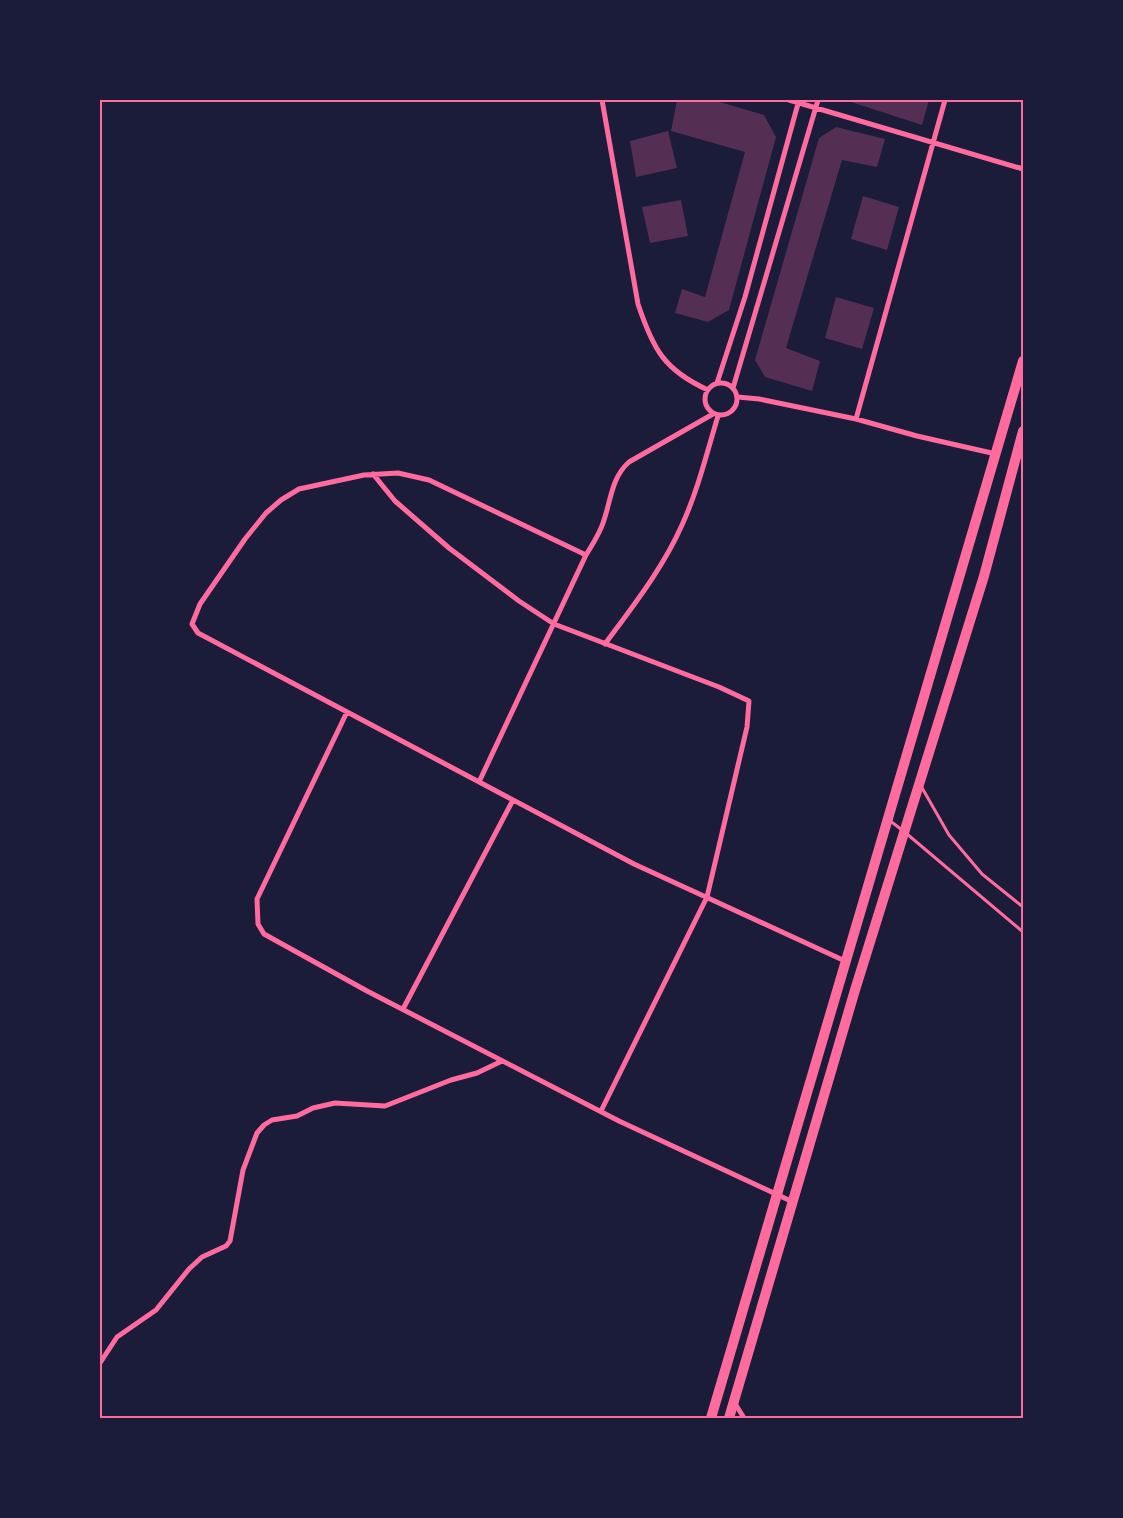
<svg xmlns="http://www.w3.org/2000/svg" width="1123" height="1518" font-family="Inter,sans-serif">
  <rect width="100%" height="100%" fill="#1b1b3a"/>
  <!-- building -->
  <path fill="#542f53" d="M 677,100 L 713,100 L 764,115 L 776,137 L 729,310 L 708,322 L 675,313 L 682,289 L 705,297 L 745,152 L 671,131 Z
    M 845,100 L 929,100 L 922,125 Z
    M 836,127 L 885,139 L 877,167 L 842,160 L 786,348 L 820,361 L 812,391 L 765,377 L 755,360 L 819,138 Z
    M 668,131 L 677,168 L 636,177 L 630,141 Z
    M 863,196 L 899,207 L 887,250 L 851,239 Z
    M 681,200 L 688,236 L 650,243 L 642,207 Z
    M 836,297 L 874,308 L 862,349 L 825,338 Z"/>
  <g fill="none" stroke-linecap="round" stroke-linejoin="round">
    <!-- service -->
    <path stroke="#ff6b9d" stroke-width="3" d="M 921,786 L 949,835 L 982,874 L 1023,907
      M 889,820 L 902,830
      M 907,834 L 1023,932"/>
    <!-- minor -->
    <path stroke="#ff6b9d" stroke-width="5" d="M 602,100 L 638,304 C 653,349 664,370 708,390
      M 789,100 L 1023,169
      M705 399a16 16 0 1 1 32 0a16 16 0 1 1-32 0Z
      M 717,383 L 745,297 L 799,100
      M 733,388 L 818,100
      M 738,397 L 759,399 L 856,419 L 917,436 L 996,454
      M 713,414 L 629,462 C 611,478 611,501 603,523 C 599,535 592,545 586,555 L 429,480 L 398,473 L 364,475 L 299,489 L 281,500 L 266,513 L 245,539 L 200,604 L 192,624 L 198,633 L 634,864 L 845,961
      M 856,419 L 945,100
      M 373,474 L 395,501 L 449,548 L 519,601 L 554,624 L 719,687 L 749,701 L 747,727 L 707,897 L 601,1111
      M 605,644 C 633,606 663,568 682,525 C 698,490 707,452 718,416
      M 347,712 L 257,899 L 258,924 L 264,934 L 367,991 L 619,1121 L 793,1202
      M 479,782 L 586,555
      M 403,1009 L 513,800
      M 100,1363 L 117,1337 L 156,1310 L 189,1269 L 202,1257 L 226,1246 L 230,1241 L 243,1170 L 257,1133 L 264,1125 L 272,1120 L 297,1116 L 313,1108 L 335,1103 L 385,1106 L 451,1080 L 477,1073 L 502,1061
      M 734,1402 L 744,1418"/>
    <!-- secondary -->
    <path stroke="#ff6b9d" stroke-width="10" d="M 711,1418 L 1023,361
      M 729,1418 L 855,990 L 984,576 L 1023,431"/>
  </g>
  <!-- border -->
  <rect width="1123" height="1518" fill="none" stroke="#1b1b3a" stroke-width="202"/>
  <rect x="101" y="101" width="921" height="1316" fill="none" stroke="#ff6b9d" stroke-width="2"/>
</svg>
